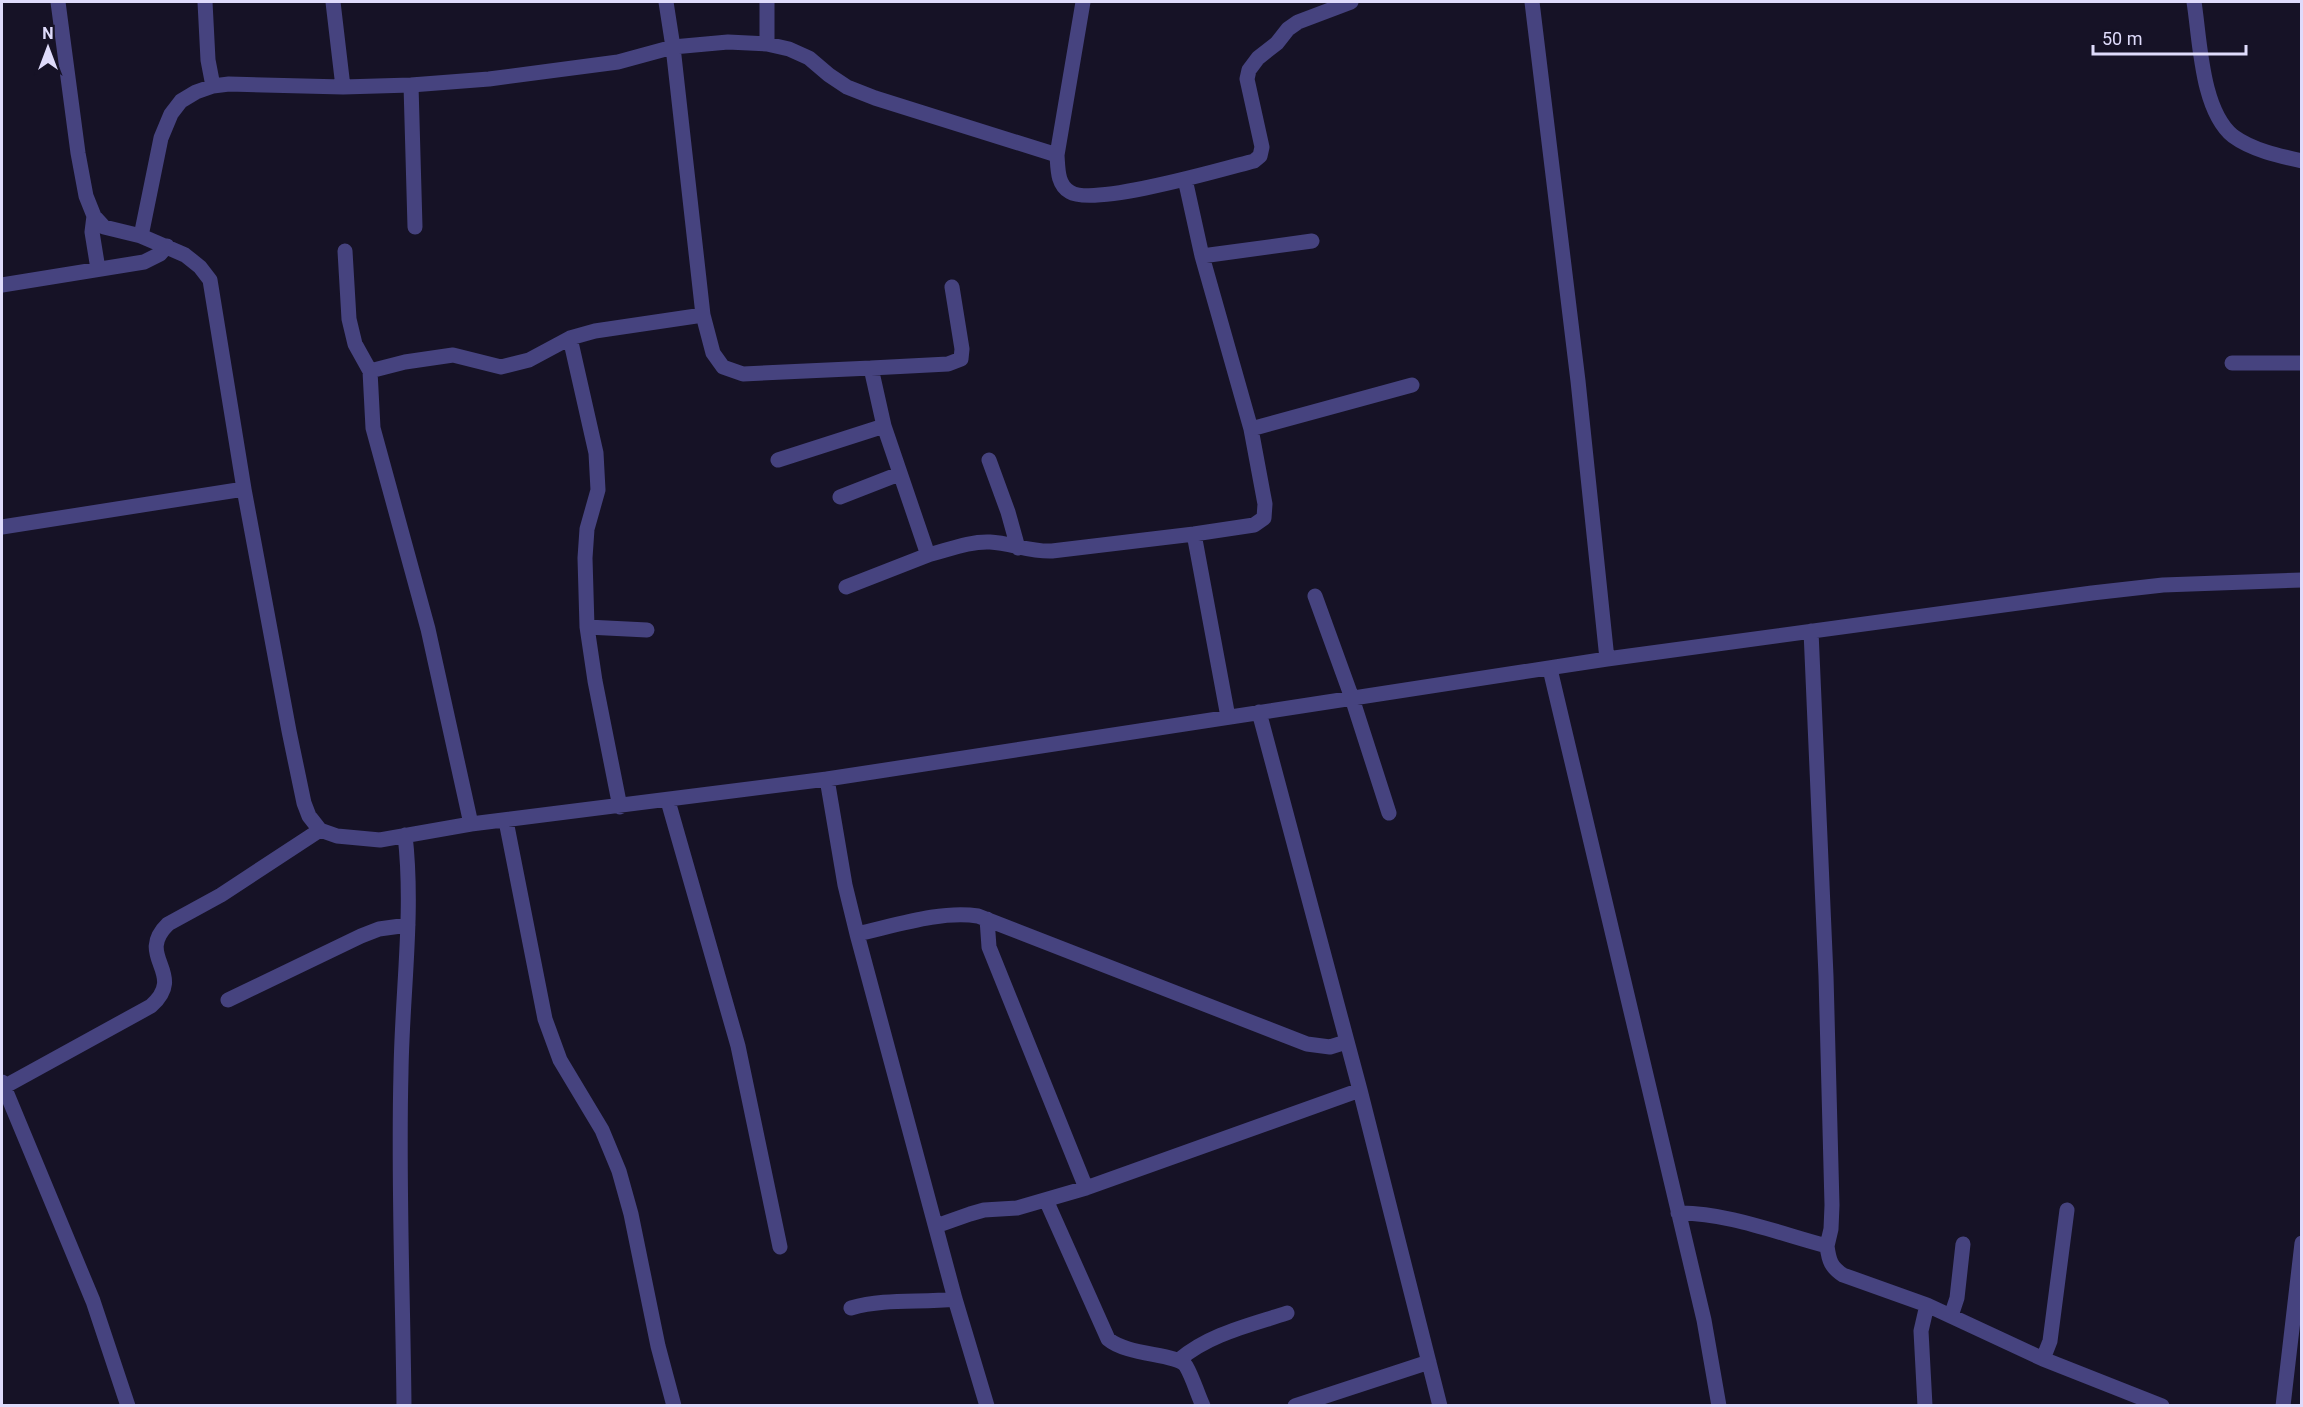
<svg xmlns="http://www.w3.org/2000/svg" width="2303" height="1407" font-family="Roboto,sans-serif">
  <rect width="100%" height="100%" fill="#161226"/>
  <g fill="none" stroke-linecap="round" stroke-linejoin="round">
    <!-- minor -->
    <path stroke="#46437f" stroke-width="15" d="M 58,2 L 78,153 L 86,196 L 94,216 L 104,227 L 141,236 L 185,255 L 200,267 L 210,280 L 244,489 L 289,731 L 304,803 L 309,816 L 320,830 L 337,836 L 380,840 L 471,824 L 827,779 L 1607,659 L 2092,593 L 2163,585 L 2302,580
      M 205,2 L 208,60 L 213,86
      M 333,2 L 343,87
      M 666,2 L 673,47 L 703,315 L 713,353 L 723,367 L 743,374 L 871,368 L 884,426 L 928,555 C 948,550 970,541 990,542 C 1011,543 1030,552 1052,551 L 1194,534 L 1254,525 L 1264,518 L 1265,504 L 1251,429 L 1202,256 L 1185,179
      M 1532,2 L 1578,381 L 1607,659
      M 2194,2 C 2200,39 2201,110 2233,136 C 2252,150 2279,156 2302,161
      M 767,44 L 767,2
      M 411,85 L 415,227
      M 1057,155 L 1083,2
      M 94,216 L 92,232 L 98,269
      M 141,236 L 161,138 L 171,114 L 181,101 L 196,92 L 213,86 L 229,84 L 343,87 L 411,85 L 489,79 L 618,62 L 673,47 L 728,42 L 767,44 L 789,49 L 809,58 L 829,75 L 847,87 L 875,98 L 1057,155 C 1058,168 1057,185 1070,192 C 1094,207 1223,169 1254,161 L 1260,156 L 1262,147 L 1247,79 L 1249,70 L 1258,58 L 1277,43 L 1288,29 L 1298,22 L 1351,2
      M 345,251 L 349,319 L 355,344 L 370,371
      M 1202,256 L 1312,241
      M 2,285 L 144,262 L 160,254 L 167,246
      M 570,338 L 596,453 L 598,490 L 587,529 L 585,558 L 587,627 L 595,681 L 620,807
      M 2232,363 L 2302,363
      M 871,368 L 948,364 L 961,359 L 962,349 L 952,287
      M 1251,429 L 1412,385
      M 778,460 L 884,426
      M 989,460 L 1008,512 L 1018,548
      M 840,497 L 899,474
      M 2,527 L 244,489
      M 1194,534 L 1228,717
      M 846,587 L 928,555
      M 1315,596 L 1352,698 L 1389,813
      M 587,627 L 647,630
      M 1811,631 L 1826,976 L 1832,1205 L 1831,1229 L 1827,1246
      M 1550,669 L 1704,1320 L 1719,1406
      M 1259,712 L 1360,1090 L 1440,1406
      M 827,779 L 845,885 L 857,934 L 955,1299 L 987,1406
      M 668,801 L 738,1046 L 780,1247
      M 506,821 L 545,1019 L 560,1060 L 602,1130 L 619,1171 L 631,1214 L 658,1346 L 674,1406
      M 471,824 L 428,629 L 373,428 L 370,371 L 405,362 L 453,355 L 501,367 L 529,360 L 570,338 L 595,331 L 703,315
      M 987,919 L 989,947 L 1086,1188
      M 857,934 C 894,926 941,910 978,916 L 1307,1044 L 1330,1047 L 1346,1042
      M 228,1000 L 361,936 L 379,929 L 408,925
      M 2,1082 L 93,1301 L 128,1406
      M 2,1088 L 151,1006 C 188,973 134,957 168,924 L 221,895 L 320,830
      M 1046,1200 L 1108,1339 C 1128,1356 1177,1353 1186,1366 C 1193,1378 1197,1393 1203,1406
      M 1678,1213 C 1725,1212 1781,1234 1827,1246 C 1829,1261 1831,1267 1843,1275 L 1927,1305 L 2043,1359 L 2162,1406
      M 936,1226 L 970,1214 L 984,1210 L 1017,1208 L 1086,1188 L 1360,1090
      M 851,1308 C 886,1298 920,1303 955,1299
      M 1951,1316 L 1957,1298 L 1963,1244
      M 2043,1359 L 2050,1341 L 2067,1210
      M 1179,1360 C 1209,1334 1251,1325 1287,1313
      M 404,1406 C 403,1295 398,1183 401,1072 C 402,993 414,913 405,835
      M 1295,1406 L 1429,1362
      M 1925,1406 L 1921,1331 L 1927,1305
      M 2283,1406 L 2302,1243"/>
  </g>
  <!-- border -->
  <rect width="2303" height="1407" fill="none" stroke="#dfdbfb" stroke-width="6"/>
  <!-- north arrow -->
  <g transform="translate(48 48)" stroke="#161226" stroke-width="4.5" paint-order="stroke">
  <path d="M0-4.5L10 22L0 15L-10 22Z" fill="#dfdbfb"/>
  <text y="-9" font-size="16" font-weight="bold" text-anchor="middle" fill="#dfdbfb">N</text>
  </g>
  <!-- scale -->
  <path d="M2093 45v9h153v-9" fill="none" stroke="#dfdbfb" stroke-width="3"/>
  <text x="2102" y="45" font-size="18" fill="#dfdbfb" stroke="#161226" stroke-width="4.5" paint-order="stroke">50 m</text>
</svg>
